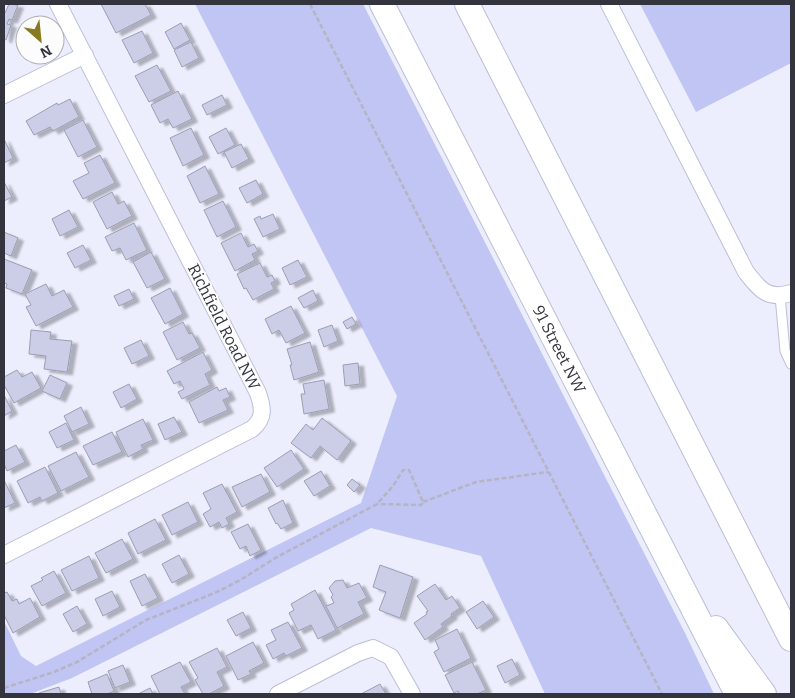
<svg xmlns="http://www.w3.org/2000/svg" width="795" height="698" font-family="Bitter,serif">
  <defs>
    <filter id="shadow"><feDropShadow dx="5.5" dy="3" stdDeviation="1" flood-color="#0004"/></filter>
  </defs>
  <rect width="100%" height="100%" fill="#eceefd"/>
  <!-- green -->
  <path fill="#c1c5f3" d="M 195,4 L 363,4 L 685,633 L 714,694 L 545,694 L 481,556 L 371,528 L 72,678 L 30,694 L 4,694 L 4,621 L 21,656 L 36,666 L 361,503 L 397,396 Z
    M 640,4 L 791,4 L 791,63 L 696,112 Z"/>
  <!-- building -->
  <path fill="#cbcee6" stroke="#9b9db4" filter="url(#shadow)" d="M 9,4 L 18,5 L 12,20 L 9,19 L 7,24 L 11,25 L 6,40 L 4,39 L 4,13 L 5,13 Z
    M 101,4 L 145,4 L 151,15 L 116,33 Z
    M 181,23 L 190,40 L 174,49 L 165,32 Z
    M 142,31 L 153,53 L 134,63 L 122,40 Z
    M 191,42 L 199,58 L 182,67 L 174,50 Z
    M 157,65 L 171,91 L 149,102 L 135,76 Z
    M 178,91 L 192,119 L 173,128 L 168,119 L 160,123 L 151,105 Z
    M 222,95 L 227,105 L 207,115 L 202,105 Z
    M 70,99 L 79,117 L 53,131 L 50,127 L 34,135 L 26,121 L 57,103 L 58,105 Z
    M 83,120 L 97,147 L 78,157 L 64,130 Z
    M 191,128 L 204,155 L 183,166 L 170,138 Z
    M 226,128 L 235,145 L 218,154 L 209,137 Z
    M 4,139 L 13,158 L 4,163 Z
    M 241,144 L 249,159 L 232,168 L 224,152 Z
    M 100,155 L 115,183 L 83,199 L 73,181 L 89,173 L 84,163 Z
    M 205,166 L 219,194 L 200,203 L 187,176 Z
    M 256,180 L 263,194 L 247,203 L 239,188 Z
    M 4,182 L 12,197 L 4,201 Z
    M 112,192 L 118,204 L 124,201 L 132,216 L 107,229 L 93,202 Z
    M 223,201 L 236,227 L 217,237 L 204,210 Z
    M 69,210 L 78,227 L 60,236 L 52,219 Z
    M 273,214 L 280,229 L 263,237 L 254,219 L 260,216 L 261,219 Z
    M 134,223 L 147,250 L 126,260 L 120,248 L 112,251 L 105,237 Z
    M 4,232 L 18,238 L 11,256 L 4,253 Z
    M 241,233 L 248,247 L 254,244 L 258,251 L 252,254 L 255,260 L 235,271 L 221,243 Z
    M 83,245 L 91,260 L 75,268 L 67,253 Z
    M 151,252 L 165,279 L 147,288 L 133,262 Z
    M 4,259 L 32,270 L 22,294 L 6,288 L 7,284 L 4,283 Z
    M 298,260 L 307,277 L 290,285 L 282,268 Z
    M 260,263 L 267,277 L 272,275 L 275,281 L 271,283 L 274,289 L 253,300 L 246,288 L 244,289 L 237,274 Z
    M 46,284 L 52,296 L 64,290 L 73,307 L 36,326 L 26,307 L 31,305 L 25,294 Z
    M 170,288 L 183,314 L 165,324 L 151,298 Z
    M 129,289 L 134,299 L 119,306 L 114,296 Z
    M 313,290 L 318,301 L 304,308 L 298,298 Z
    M 291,306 L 305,333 L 286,343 L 279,330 L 272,334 L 265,319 Z
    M 352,317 L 356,324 L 347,329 L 343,322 Z
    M 183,322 L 189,334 L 192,333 L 200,348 L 177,360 L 163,332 Z
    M 332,325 L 338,341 L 324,347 L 318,330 Z
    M 31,330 L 51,332 L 50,339 L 72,341 L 67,372 L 44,369 L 46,356 L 29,354 Z
    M 141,340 L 149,356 L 132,364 L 124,348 Z
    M 310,342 L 319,372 L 294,380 L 290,365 L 292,365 L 287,349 Z
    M 203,352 L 212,370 L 205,374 L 210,385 L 182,399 L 178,392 L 184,389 L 180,381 L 174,384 L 167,371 Z
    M 358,363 L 360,384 L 345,386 L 343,365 Z
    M 17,370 L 22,377 L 32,372 L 41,388 L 14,403 L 4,385 L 4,377 Z
    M 50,375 L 67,383 L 60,399 L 42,391 Z
    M 324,380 L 329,409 L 304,414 L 301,394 L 305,394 L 303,384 Z
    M 129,384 L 137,399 L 121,408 L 113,392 Z
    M 217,387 L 219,391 L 226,388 L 230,397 L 223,400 L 228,410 L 199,423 L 189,402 Z
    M 4,395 L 12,411 L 4,416 Z
    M 81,407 L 89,424 L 72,432 L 64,416 Z
    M 174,417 L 182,432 L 165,440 L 158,424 Z
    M 322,418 L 351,441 L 337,460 L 320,446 L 311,458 L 291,443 L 306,424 L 313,430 Z
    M 143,419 L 153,440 L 141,445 L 143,449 L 128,457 L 116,432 Z
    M 66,423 L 74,440 L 57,448 L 49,432 Z
    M 112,432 L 122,452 L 93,465 L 83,446 Z
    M 16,445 L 25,462 L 7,471 L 4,464 L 4,451 Z
    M 291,450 L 304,469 L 277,487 L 264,468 Z
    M 76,452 L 89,477 L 61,491 L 48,466 Z
    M 45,467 L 58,493 L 42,501 L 40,497 L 28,503 L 17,481 Z
    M 321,471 L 330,486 L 314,496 L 304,481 Z
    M 261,474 L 270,492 L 242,507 L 232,487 Z
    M 352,479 L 360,485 L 354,492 L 347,485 Z
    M 4,480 L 15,503 L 4,508 Z
    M 222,484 L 237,512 L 226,518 L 229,524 L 222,528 L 219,522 L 210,527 L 203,514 L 211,509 L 203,493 Z
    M 283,500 L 293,523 L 281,529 L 277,523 L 276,524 L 268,508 Z
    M 188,502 L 198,522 L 172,535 L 162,515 Z
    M 155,519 L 166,540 L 138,554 L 128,533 Z
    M 248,524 L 261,550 L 250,556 L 246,546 L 240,549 L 231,532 Z
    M 122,539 L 133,559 L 106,573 L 95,553 Z
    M 179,555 L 189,574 L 172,583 L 162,564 Z
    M 89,556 L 99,578 L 72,591 L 61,570 Z
    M 380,565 L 413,577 L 400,618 L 379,610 L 386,592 L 373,587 Z
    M 54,571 L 66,593 L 42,606 L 31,586 L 43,580 L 41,578 Z
    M 145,574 L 158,598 L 142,606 L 130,581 Z
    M 343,580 L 347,588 L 359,583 L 367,598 L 358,602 L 364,614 L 337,628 L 326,606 L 334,603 L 331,597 L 333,595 L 329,588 L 335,581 Z
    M 435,584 L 446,600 L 452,596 L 460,608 L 451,614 L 452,616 L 441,624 L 443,627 L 425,640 L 414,623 L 427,614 L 426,612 L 428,611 L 417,596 Z
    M 315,590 L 336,630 L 318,639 L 311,625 L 298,631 L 289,613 L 294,610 L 291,604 Z
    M 112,591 L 120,607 L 103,616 L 95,599 Z
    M 7,592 L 12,601 L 17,599 L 19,604 L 30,598 L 40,617 L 13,633 L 4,615 L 4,593 Z
    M 483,601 L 494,617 L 477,629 L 466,612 Z
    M 77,606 L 87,624 L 73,632 L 63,614 Z
    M 243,612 L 251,628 L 236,636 L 227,620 Z
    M 288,622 L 302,648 L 286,656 L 284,653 L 273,659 L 266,645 L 276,640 L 271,630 Z
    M 457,629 L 471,658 L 444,672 L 434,652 L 439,649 L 435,640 Z
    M 253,642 L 264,663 L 249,671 L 251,674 L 238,680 L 226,656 Z
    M 217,648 L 227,667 L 217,672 L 224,686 L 209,694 L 203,694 L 195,680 L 198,678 L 189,662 Z
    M 512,659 L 520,675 L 505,683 L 497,666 Z
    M 180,662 L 191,682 L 181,687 L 185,694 L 160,694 L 151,676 Z
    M 472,662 L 486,690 L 477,694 L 460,694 L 458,691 L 454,693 L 445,675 Z
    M 123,665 L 130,682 L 115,688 L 108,671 Z
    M 107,674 L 114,691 L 107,694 L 92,694 L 88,682 Z
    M 380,684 L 386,694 L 361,694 Z
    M 59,687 L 61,694 L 39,694 L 39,693 Z
    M 150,688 L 153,694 L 138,694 Z"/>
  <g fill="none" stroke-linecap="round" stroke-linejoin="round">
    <defs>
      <path id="service" d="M 780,296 L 785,351 L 791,364"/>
      <path id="minor" d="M 609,4 L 746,272 C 760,290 768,300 791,293
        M 4,95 L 85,55
        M 4,555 L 252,429 C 265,418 263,408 258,393 L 58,4
        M 278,694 L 358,653 L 373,648 L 391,657 L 412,694"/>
      <g id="secondary">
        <path id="s1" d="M 382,4 L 737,694"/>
        <path d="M 467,4 L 791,639"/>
        <path d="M 716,628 L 764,694"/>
      </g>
    </defs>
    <!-- service casing -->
    <use href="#service" stroke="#bbbed6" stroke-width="11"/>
    <!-- minor casing -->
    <use href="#minor" stroke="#bbbed6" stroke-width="18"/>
    <!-- secondary casing -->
    <use href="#secondary" stroke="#bbbed6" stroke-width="26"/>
    <!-- path -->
    <path stroke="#b4b5c3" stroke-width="2.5" stroke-dasharray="5 2.5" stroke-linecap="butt" d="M 310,4 L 662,694
      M 423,502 L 476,482 L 548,472
      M 4,688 L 54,672 L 77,662 L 146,620 L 217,592 L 242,579 L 277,557 L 377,504 L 393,486 L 403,470 L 409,470 L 423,502 L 421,505 L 377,504"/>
    <!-- service -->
    <use href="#service" stroke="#fff" stroke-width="9"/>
    <!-- minor -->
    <use href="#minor" stroke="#fff" stroke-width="16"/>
    <!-- secondary -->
    <use href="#secondary" stroke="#fff" stroke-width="24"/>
  </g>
  <g text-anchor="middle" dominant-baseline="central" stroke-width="4" stroke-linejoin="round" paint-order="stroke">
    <!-- street labels -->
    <g font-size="16" fill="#33343e" stroke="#fcfcfc">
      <text transform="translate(224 327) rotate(63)">Richfield Road NW</text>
      <text stroke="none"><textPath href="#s1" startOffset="388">91 Street NW</textPath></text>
    </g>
  </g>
  <!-- border -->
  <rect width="795" height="698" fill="none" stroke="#33343e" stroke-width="10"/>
  <!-- north arrow -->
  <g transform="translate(40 40) rotate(153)"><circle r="24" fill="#fcfcfc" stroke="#acacb0"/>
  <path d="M0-4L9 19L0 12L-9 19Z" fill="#877a1f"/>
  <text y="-8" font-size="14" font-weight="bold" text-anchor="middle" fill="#33343e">N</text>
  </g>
</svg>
